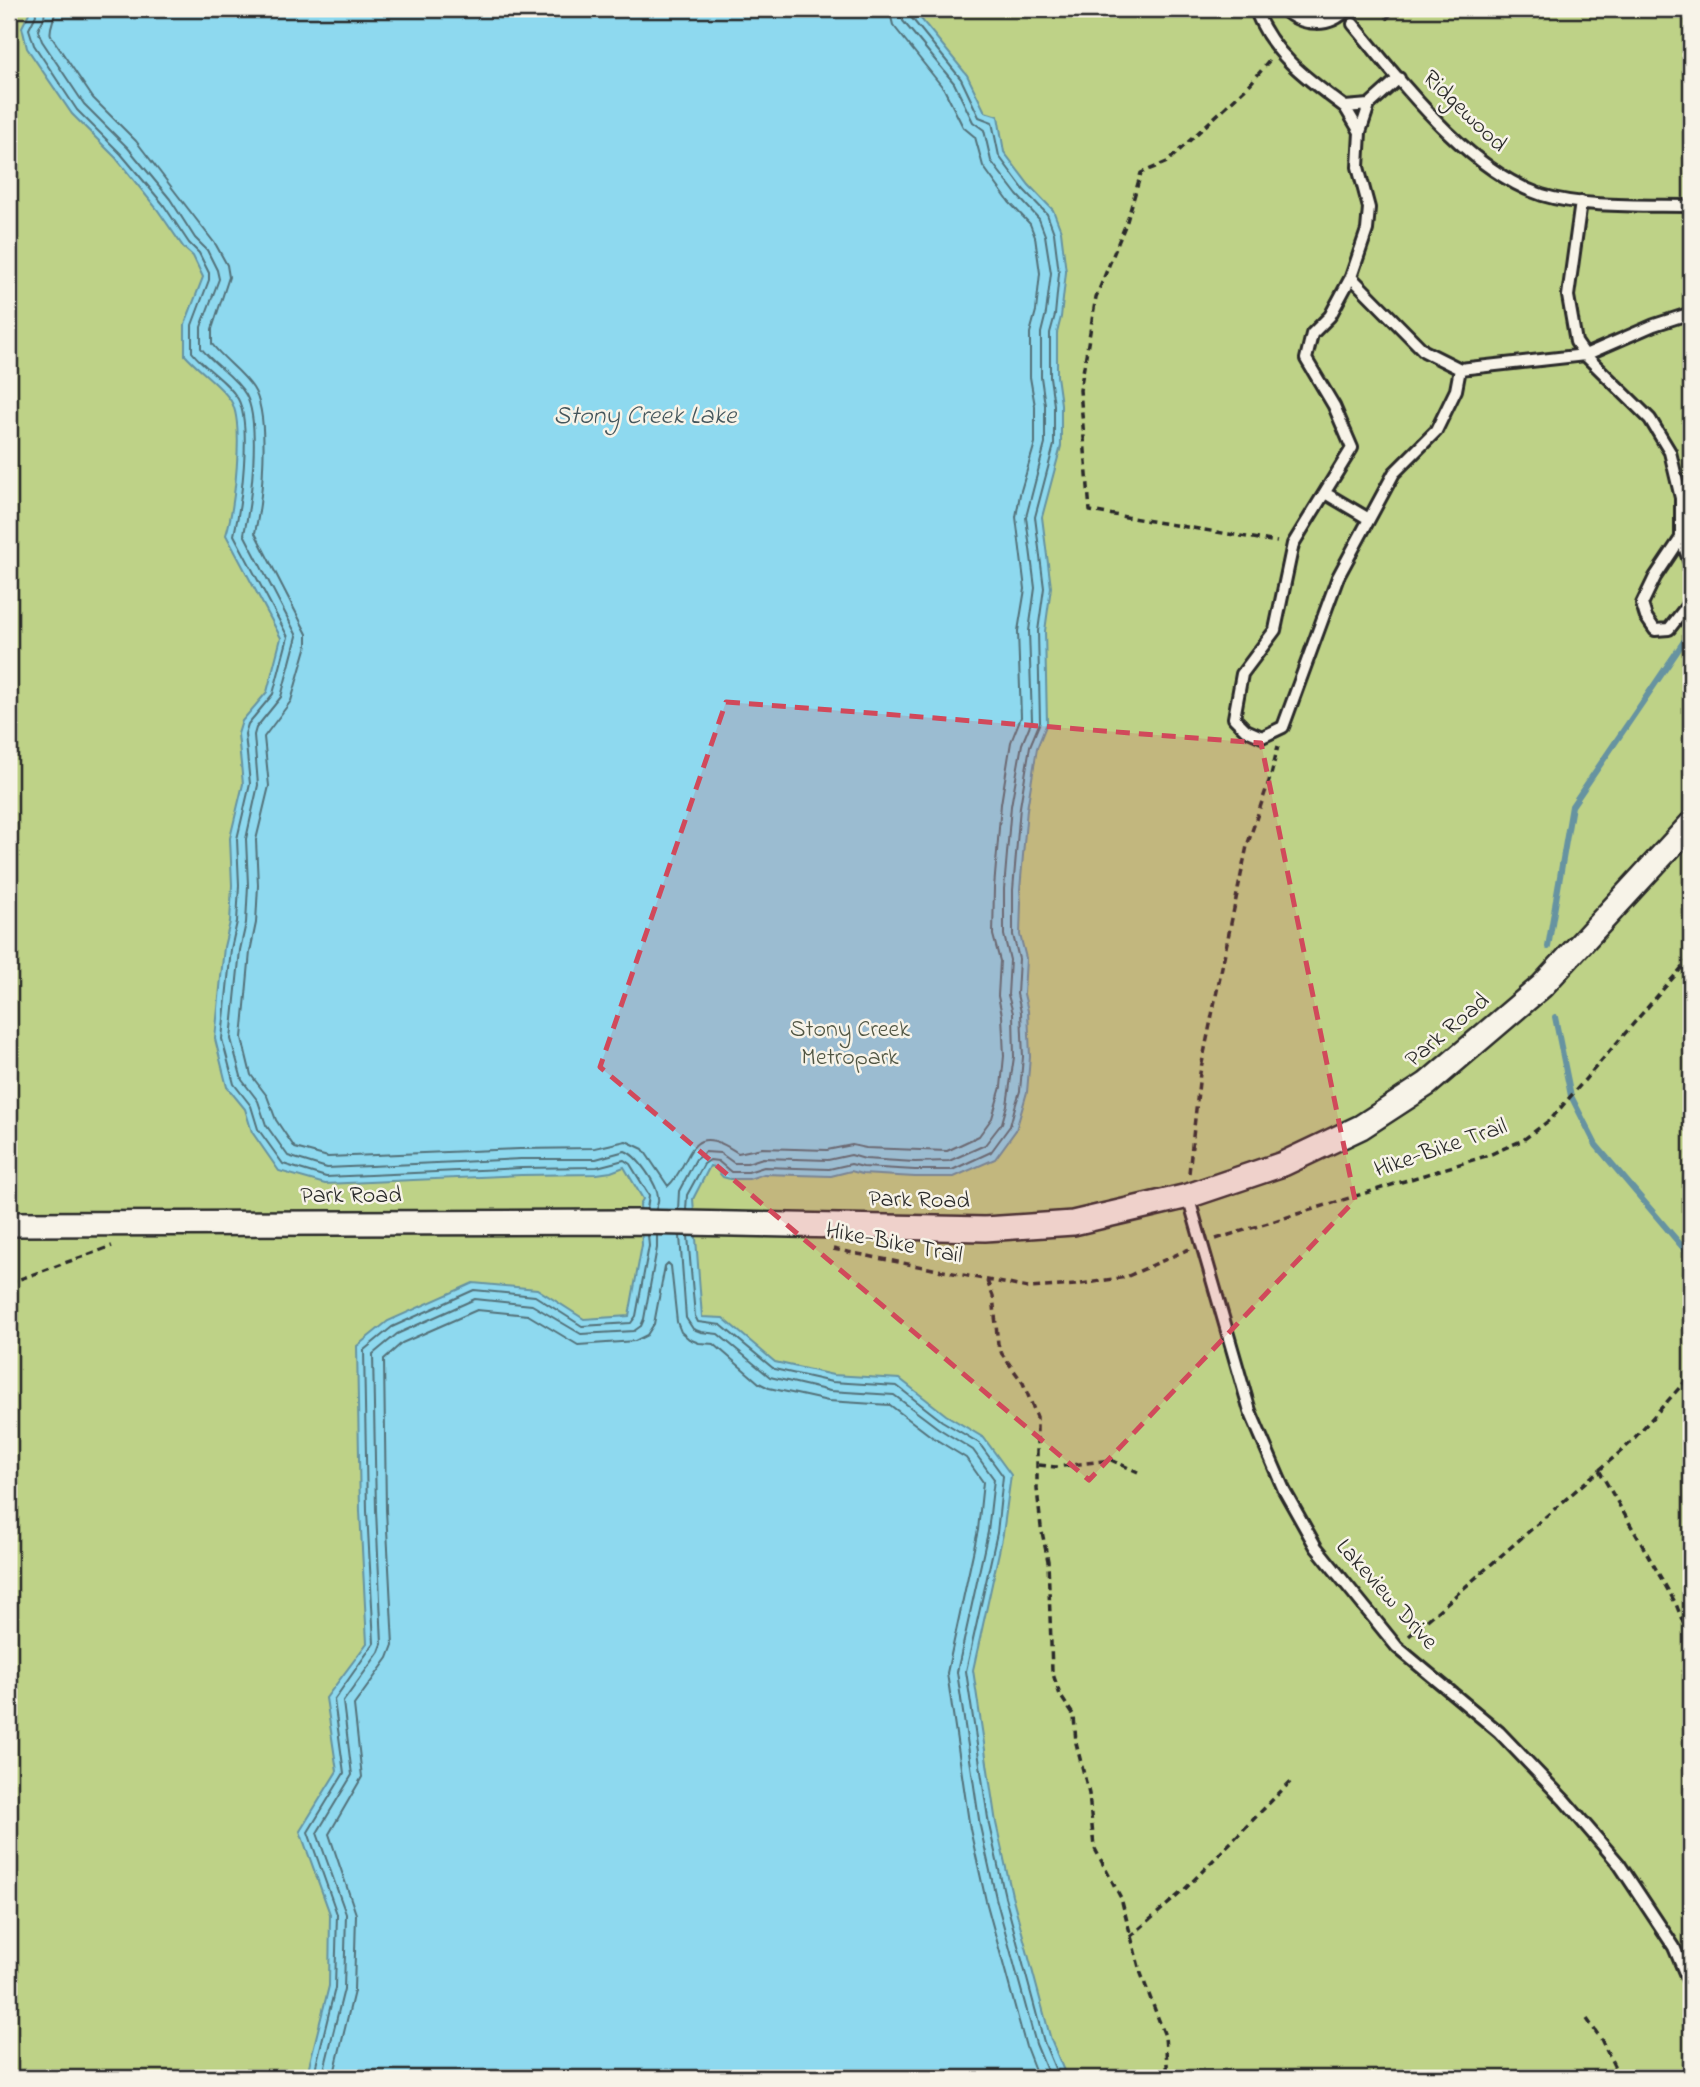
<svg xmlns="http://www.w3.org/2000/svg" width="1700" height="2087" font-family="'Indie Flower',sans-serif">
  <rect width="100%" height="100%" fill="#f7f3e8"/>
  <filter id="ink" filterUnits="userSpaceOnUse"><feTurbulence type="fractalNoise" baseFrequency=".0143" numOctaves="2"/><feDisplacementMap in="SourceGraphic" scale="14" xChannelSelector="R" yChannelSelector="G"/><feConvolveMatrix kernelMatrix="1 2 1 2 8 2 1 2 1" color-interpolation-filters="sRGB"/></filter>
  <g filter="url(#ink)">
    <!-- green -->
    <path fill="#bed287" stroke="#747e59" stroke-width="2" d="M 9,9 L 1691,9 L 1691,2078 L 9,2078 Z"/>
    <!-- water -->
    <path fill="#8ed9ef" stroke="#6693a1" stroke-width="2" d="M 27,9 L 913,9 L 967,75 L 985,112 L 998,116 L 1004,152 L 1029,185 L 1053,210 L 1061,231 L 1066,272 L 1061,317 L 1057,333 L 1057,376 L 1061,404 L 1061,446 L 1042,517 L 1051,587 L 1045,631 L 1047,723 L 1037,748 L 1027,809 L 1020,890 L 1021,902 L 1020,935 L 1026,958 L 1024,994 L 1028,1011 L 1030,1057 L 1027,1092 L 1016,1130 L 995,1159 L 954,1177 L 915,1177 L 862,1174 L 851,1171 L 831,1176 L 764,1174 L 749,1179 L 730,1179 L 723,1177 L 714,1167 L 710,1166 L 693,1199 L 702,1317 L 723,1318 L 775,1362 L 833,1375 L 900,1379 L 946,1415 L 984,1438 L 1011,1475 L 1003,1534 L 973,1670 L 996,1823 L 1012,1895 L 1051,2040 L 1067,2078 L 306,2078 L 329,1986 L 330,1914 L 300,1831 L 337,1771 L 326,1698 L 367,1643 L 360,1511 L 357,1346 L 388,1321 L 473,1283 L 537,1289 L 584,1319 L 629,1316 L 642,1245 L 640,1204 L 643,1199 L 624,1167 L 611,1172 L 597,1174 L 521,1175 L 325,1184 L 279,1171 L 252,1132 L 245,1109 L 227,1087 L 215,1039 L 224,947 L 230,922 L 232,885 L 230,838 L 243,784 L 238,734 L 242,721 L 267,692 L 281,638 L 226,535 C 234,509 245,424 231,401 C 220,384 199,371 185,355 L 185,324 L 203,277 L 193,256 L 184,248 L 157,209 L 116,158 L 72,114 L 27,48 L 22,27 L 29,13 Z"/>
    <g fill="none" stroke-linecap="round" stroke-linejoin="round">
      <!-- shore -->
      <path stroke="#537179" stroke-width="2" d="M 35,9 L 36,15 L 29,29 L 34,45 L 77,110 L 121,154 L 163,204 L 189,243 L 199,253 L 209,273 L 209,280 L 192,325 L 192,352 C 205,369 227,380 238,399 C 252,425 241,506 234,535 L 288,637 L 273,694 L 248,724 L 245,734 L 250,784 L 237,839 L 239,885 L 237,922 L 231,949 L 222,1039 L 234,1084 L 251,1106 L 258,1129 L 283,1164 L 326,1177 L 521,1168 L 597,1167 L 624,1160 L 630,1164 L 649,1195 L 647,1209
        M 45,9 L 44,18 L 38,30 L 42,41 L 84,104 L 128,148 L 170,199 L 195,238 L 207,250 L 217,270 L 219,279 L 201,327 L 201,348 C 214,365 235,376 246,395 C 261,423 251,503 244,534 L 297,636 L 281,697 L 256,728 L 254,735 L 258,785 L 246,839 L 248,885 L 246,923 L 240,950 L 231,1039 L 242,1080 L 258,1101 L 266,1125 L 288,1156 L 327,1168 L 521,1159 L 596,1159 L 625,1151 C 637,1155 658,1185 658,1198 C 659,1201 657,1206 656,1209
        M 55,9 C 56,18 48,28 51,36 L 93,98 L 136,141 L 216,245 L 227,265 L 229,277 L 212,329 L 212,344 C 224,360 242,371 253,388 C 271,415 262,502 255,533 L 307,634 L 307,645 L 291,701 L 264,737 L 269,786 L 256,840 L 258,885 L 256,923 L 250,952 L 242,1038 L 251,1075 L 267,1096 L 276,1120 L 286,1135 L 295,1148 L 328,1157 L 520,1149 L 595,1148 L 626,1141 L 643,1149 L 668,1186 C 693,1164 686,1117 738,1153 L 762,1148 L 827,1150 L 852,1145 L 866,1148 L 947,1151 L 979,1136 L 992,1118 L 1001,1087 L 1004,1056 L 1002,1015 L 998,996 L 1000,961 L 993,935 L 994,888 L 1001,804 L 1011,742 L 1021,717 L 1018,631 L 1025,589 L 1016,517 L 1020,494 L 1035,443 L 1035,406 L 1030,377 L 1030,333 L 1036,311 L 1040,273 L 1035,237 L 1030,224 L 1009,202 L 983,166 L 975,137 L 963,127 L 944,89 L 893,25 L 889,9
        M 678,1210 L 679,1191 L 696,1159 L 705,1152 L 720,1153 L 734,1163 L 747,1163 L 763,1158 L 828,1160 L 851,1155 L 865,1159 L 915,1162 L 949,1161 L 985,1145 L 1002,1123 L 1007,1105 L 1014,1057 L 1013,1013 L 1008,995 L 1010,960 L 1004,935 L 1004,889 L 1011,806 L 1022,744 L 1032,720 L 1029,631 L 1035,588 L 1026,517 L 1045,444 L 1045,405 L 1041,377 L 1041,333 L 1046,313 L 1051,273 L 1045,235 L 1039,219 L 1017,195 L 991,161 L 984,130 L 973,122 L 954,83 L 903,21 L 900,9
        M 686,1210 L 687,1195 L 704,1164 L 710,1160 L 718,1161 L 731,1172 L 748,1172 L 764,1167 L 829,1169 L 851,1164 L 863,1167 L 915,1170 L 952,1170 L 991,1152 L 1010,1126 L 1015,1107 L 1020,1091 L 1023,1057 L 1021,1012 L 1017,994 L 1019,959 L 1013,935 L 1013,890 L 1020,807 L 1030,746 L 1040,722 L 1038,631 L 1044,588 L 1035,517 L 1054,445 L 1054,405 L 1050,377 L 1050,333 L 1055,315 L 1059,273 L 1054,233 L 1047,214 L 1024,190 L 999,156 L 992,122 L 979,117 L 961,79 L 910,16 L 909,9
        M 680,1236 L 686,1318 L 693,1329 L 701,1332 L 718,1334 L 770,1377 L 830,1391 L 894,1395 L 938,1428 L 973,1450 L 994,1479 L 988,1532 L 957,1672 L 980,1826 L 996,1898 L 1036,2044 L 1050,2078
        M 688,1236 L 695,1316 L 698,1322 L 721,1325 L 774,1369 L 832,1382 L 897,1386 L 942,1421 L 979,1443 L 1003,1476 L 997,1533 L 966,1671 L 989,1825 L 1005,1897 L 1044,2042 L 1059,2078
        M 313,2078 L 335,1988 L 337,1914 L 308,1832 L 344,1773 L 334,1700 L 374,1643 L 367,1511 L 364,1350 L 392,1327 L 474,1290 L 535,1296 L 582,1326 L 631,1323 L 636,1316 L 649,1246 L 648,1235
        M 322,2078 L 344,1989 L 346,1914 L 317,1833 L 352,1775 L 343,1702 L 379,1652 L 382,1644 L 376,1510 L 373,1354 L 397,1334 L 475,1299 L 532,1305 L 581,1334 L 634,1331 L 641,1326 L 644,1319 L 657,1248 L 657,1236
        M 333,2078 L 354,1991 L 356,1914 L 329,1834 L 362,1777 L 354,1705 L 388,1658 L 393,1645 L 386,1510 L 384,1359 L 402,1343 L 477,1310 L 528,1315 L 578,1345 L 635,1341 L 647,1335 L 654,1324 L 665,1266 L 668,1263 L 671,1266 L 677,1322 L 681,1332 L 689,1339 L 699,1343 L 714,1344 L 759,1383 L 769,1388 L 828,1401 L 890,1405 L 932,1437 L 966,1458 L 983,1482 L 978,1530 L 947,1673 L 970,1829 L 986,1901 L 1026,2047 L 1038,2078"/>
      <!-- stream -->
      <path stroke="#6693a1" stroke-width="6" d="M 1548,947 L 1572,806 L 1691,631
        M 1555,1017 L 1571,1096 L 1596,1145 L 1691,1257"/>
      <defs>
        <path id="lane" d="M 1255,9 C 1272,54 1307,79 1345,107 L 1369,105 L 1399,78
          M 1283,9 C 1301,26 1330,29 1347,9
          M 1353,24 C 1402,83 1468,171 1542,195 C 1584,208 1646,205 1691,206
          M 1345,107 L 1360,132
          M 1581,202 L 1568,296 L 1576,342 L 1585,355 L 1650,419 L 1670,452 L 1681,498 L 1681,538 L 1691,566
          M 1351,277 L 1424,351 L 1460,369 L 1456,390 L 1436,431 L 1394,473 L 1338,577 L 1283,727 L 1262,737 L 1246,730 L 1234,718 L 1242,674 L 1275,630 L 1293,544 L 1352,448 L 1334,406 L 1306,359 L 1312,334 L 1330,316 L 1351,277 L 1367,230 L 1369,208 L 1358,167 L 1360,132 L 1369,105
          M 1460,369 L 1585,355 L 1654,325 L 1691,313
          M 1325,493 L 1369,519
          M 1681,498 L 1691,487
          M 1681,538 L 1655,577 L 1642,604 L 1646,617 L 1655,630 L 1669,629 L 1687,606 L 1691,592
          M 1188,1196 L 1250,1411 L 1284,1490 L 1316,1547 L 1397,1647 L 1499,1732 L 1564,1800 L 1619,1864 L 1674,1947 L 1691,1987"/>
        <path id="street" d="M 9,1224 L 636,1222 L 985,1229 L 1073,1223 L 1188,1196 L 1283,1164 L 1361,1127 L 1427,1084 L 1542,986 L 1691,824"/>
      </defs>
      <!-- lane casing -->
      <use href="#lane" stroke="#2b2b2b" stroke-width="16"/>
      <!-- street casing -->
      <use href="#street" stroke="#2b2b2b" stroke-width="28"/>
      <!-- path -->
      <path stroke="#2b2b2b" stroke-width="3.5" stroke-dasharray="7 5" stroke-linecap="butt" d="M 1386,19 L 1397,9
        M 1269,61 L 1251,83 L 1167,162 L 1141,173 L 1127,221 L 1096,297 L 1080,390 L 1090,511 L 1277,542
        M 1189,1173 L 1200,1073 L 1247,846 L 1271,775 L 1278,746
        M 1216,1239 L 1489,1155 L 1523,1140 L 1551,1119 L 1691,957
        M 833,1249 L 1028,1288 L 1075,1285 L 1126,1277 L 1189,1249
        M 987,1281 L 993,1296 L 998,1344 L 1002,1354 L 1023,1383 L 1037,1417 L 1037,1489 L 1041,1527 L 1048,1561 L 1052,1671 L 1060,1695 L 1074,1716 L 1076,1743 L 1089,1794 L 1094,1847 L 1121,1898 L 1140,1971 L 1165,2036 L 1168,2078
        M 9,1283 L 112,1246
        M 1039,1465 L 1056,1467 L 1111,1460 L 1138,1472
        M 1599,1470 L 1676,1604 L 1691,1643
        M 1409,1636 L 1628,1445 L 1691,1375
        M 1130,1937 L 1184,1890 L 1293,1779
        M 1587,2019 L 1601,2039 L 1620,2078"/>
      <!-- lane -->
      <use href="#lane" stroke="#f7f3e8" stroke-width="10"/>
      <!-- street -->
      <use href="#street" stroke="#f7f3e8" stroke-width="23"/>
    </g>
  </g>
  <!-- marked area -->
  <path fill="#d1495b" fill-opacity="0.2" stroke="#d1495b" stroke-width="5" stroke-dasharray="14 9" stroke-linejoin="round" d="M 726,702 L 1261,743 L 1355,1200 L 1089,1480 L 600,1067 Z"/>
  <g text-anchor="middle" dominant-baseline="central" stroke-width="5" stroke-linejoin="round" paint-order="stroke">
    <!-- street labels -->
    <g font-size="24" fill="#2b2b2b" stroke="#f7f3e8">
      <text transform="translate(1464 112) rotate(44)">Ridgewood</text>
      <text transform="translate(1448 1031) rotate(-40)">Park Road</text>
      <text transform="translate(1441 1149) rotate(-19)">Hike-Bike Trail</text>
      <text x="351" y="1196">Park Road</text>
      <text transform="translate(919 1201) rotate(1)">Park Road</text>
      <text transform="translate(894 1244) rotate(11)">Hike-Bike Trail</text>
      <text transform="translate(1386 1595) rotate(48)">Lakeview Drive</text>
    </g>
    <!-- park labels -->
    <g font-size="24" fill="#505542" stroke="#f7f3e8">
      <text x="850" y="1030">Stony Creek<tspan x="850" dy="28">Metropark</tspan></text>
    </g>
    <!-- water labels -->
    <g font-size="26" font-style="italic" fill="#44565c" stroke="#f7f3e8">
      <text x="645" y="417">Stony Creek Lake</text>
    </g>
  </g>
  <!-- margin -->
  <rect width="1700" height="2087" fill="none" stroke="#f7f3e8" stroke-width="35"/>
  <rect x="18" y="18" width="1665" height="2052" fill="none" stroke="#2b2b2b" stroke-width="2.5" filter="url(#ink)"/>
</svg>
